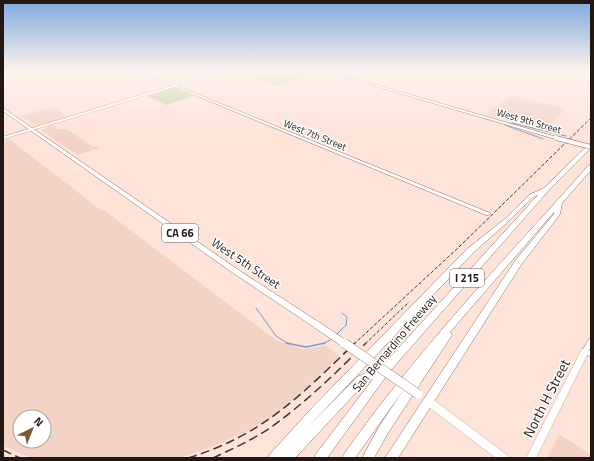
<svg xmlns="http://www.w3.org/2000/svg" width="594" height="461" font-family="'Titillium Web',sans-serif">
  <rect width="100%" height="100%" fill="#fde3d8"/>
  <!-- built -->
  <path fill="#f2d3c6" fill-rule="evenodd" d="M 512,96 L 566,109 L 544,129 L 504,120 L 485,114 Z
    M 53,107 L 67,116 L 38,125 L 34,124 L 21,116 Z
    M 53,125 L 58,129 L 67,129 L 93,147 L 96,146 L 99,148 L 78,155 L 41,130 Z
    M 9,139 L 102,211 L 104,210 L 277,341 L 303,349 L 326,346 L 339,356 L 302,392 L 273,417 L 244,433 L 211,447 L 182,457 L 32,458 L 3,446 L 3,141 ZM 20,417 L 44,417 L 44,441 L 20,441 Z
    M 559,434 L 591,455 L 591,458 L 547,458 Z"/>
  <!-- green -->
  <path fill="#c2d29f" d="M 261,71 L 318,71 L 278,86 L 257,79 L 267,75 L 258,72 Z
    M 174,88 L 193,96 L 166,105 L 147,96 Z"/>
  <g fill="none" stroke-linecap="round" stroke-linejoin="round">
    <!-- stream-far1 -->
    <path stroke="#7a9ccd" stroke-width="1" d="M 512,123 L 566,136
      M 505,125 L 543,139
      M 256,308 L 276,336 L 289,344
      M 336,335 L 346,325 L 347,317 L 342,313
      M 323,344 L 332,339"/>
    <!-- stream -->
    <path stroke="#7a9ccd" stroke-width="1.5" d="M 286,343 L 306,347 L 325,343"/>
    <defs>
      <path id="tertiary" d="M 140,71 L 490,213 L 490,214 L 488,215 L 486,215 L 136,71 Z
        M 328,71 L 557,137 L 558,138 L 555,139 L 323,71 Z
        M 591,338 L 591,347 L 589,350 L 591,351 L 591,357 L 583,353 L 582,351 L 589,339 Z"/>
      <path id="secondary" d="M 220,71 L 226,71 L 3,139 L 3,137 Z
        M 585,348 L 588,349 L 589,351 L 536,458 L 526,458 L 582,349 Z
        M 428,397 L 431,398 L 507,455 L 509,458 L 496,458 L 425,404 L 424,401 L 425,398 Z"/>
      <path id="primary" d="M 3,108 L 240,271 L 320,323 L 321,325 L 320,327 L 317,328 L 314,327 L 236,275 L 3,111 Z"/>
      <path id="motorway" d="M 591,143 L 591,148 L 549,190 L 390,371 L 327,458 L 314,458 L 316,454 L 373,379 L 365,383 L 295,458 L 268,458 L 270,454 L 312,408 L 468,248 L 506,218 L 529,195 L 544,188 L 589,144 ZM 538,195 L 383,365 L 357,377 L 308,427 L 474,252 L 510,220 L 533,197 Z
        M 591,164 L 591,170 L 562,203 L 560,214 L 521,265 L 398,458 L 385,458 L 515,261 L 554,214 L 554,212 L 450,332 L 452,335 L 450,338 L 388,433 L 374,458 L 362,458 L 380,425 L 405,388 L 355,458 L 342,458 L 344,454 C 362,429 381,403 401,379 C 460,305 526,236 589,165 Z"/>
    </defs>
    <!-- tertiary casing -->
    <use href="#tertiary" stroke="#886c60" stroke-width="1"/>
    <!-- secondary casing -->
    <use href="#secondary" stroke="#886c60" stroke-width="0.5"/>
    <!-- primary casing -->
    <use href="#primary" stroke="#886c60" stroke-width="1"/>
    <!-- motorway casing -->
    <use href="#motorway" stroke="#886c60" stroke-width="1"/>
    <!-- tertiary -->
    <use href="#tertiary" fill="#fff" fill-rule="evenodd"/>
    <!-- secondary -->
    <use href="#secondary" fill="#fff" fill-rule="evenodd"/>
    <!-- primary -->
    <use href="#primary" fill="#fff" fill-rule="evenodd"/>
    <!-- motorway -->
    <use href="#motorway" fill="#fff" fill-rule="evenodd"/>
    <!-- rail-far1 -->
    <path stroke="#423530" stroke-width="1" stroke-dasharray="3.5 2" stroke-linecap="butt" d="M 354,344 L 459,247 L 591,118
      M 365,344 L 409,302"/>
    <!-- rail -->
    <path stroke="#423530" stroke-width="1.5" stroke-dasharray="9 4.5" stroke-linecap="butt" d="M 3,450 L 20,458
      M 188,458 C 263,435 300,396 355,343
      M 213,458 C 232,449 252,440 270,428 C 305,403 336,373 366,343"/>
    <defs>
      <path id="tertiary-bridge" d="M 556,138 L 591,147"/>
      <path id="primary-bridge-far1" d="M 317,325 L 345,344"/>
      <path id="primary-bridge" d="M 344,343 L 418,394"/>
    </defs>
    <!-- tertiary-bridge casing -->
    <use href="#tertiary-bridge" stroke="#886c60" stroke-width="5" stroke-linecap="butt"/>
    <!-- primary-bridge-far1 casing -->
    <use href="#primary-bridge-far1" stroke="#886c60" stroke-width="8" stroke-linecap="butt"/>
    <!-- primary-bridge casing -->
    <use href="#primary-bridge" stroke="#886c60" stroke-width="10" stroke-linecap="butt"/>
    <!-- tertiary-bridge -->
    <use href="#tertiary-bridge" stroke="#fff" stroke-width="4"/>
    <!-- primary-bridge-far1 -->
    <use href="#primary-bridge-far1" stroke="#fff" stroke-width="7"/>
    <!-- primary-bridge -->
    <use href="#primary-bridge" stroke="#fff" stroke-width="9"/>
  </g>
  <!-- sky -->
  <linearGradient id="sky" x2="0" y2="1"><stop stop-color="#7caadd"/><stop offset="0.52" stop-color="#fef2ed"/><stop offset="1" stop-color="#fef2ed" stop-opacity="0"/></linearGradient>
  <rect width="594" height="136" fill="url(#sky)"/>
  <g text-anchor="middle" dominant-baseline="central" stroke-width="3" stroke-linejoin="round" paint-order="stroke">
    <!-- far-street labels -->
    <g font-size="10" fill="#221713" stroke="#fff">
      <text transform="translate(529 121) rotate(16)">West 9th Street</text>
      <text transform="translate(315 135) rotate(22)">West 7th Street</text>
    </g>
    <!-- shield labels -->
    <g fill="#fff" stroke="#645d5a" stroke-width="1">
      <rect x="162" y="224" width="36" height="18" rx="3"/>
      <rect x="450" y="269" width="34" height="18" rx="3"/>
    </g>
    <g font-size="11" font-weight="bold" fill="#221713">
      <text x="180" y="233">CA 66</text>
      <text x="467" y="278">I 215</text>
    </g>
    <!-- street labels -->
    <g font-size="12" fill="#221713" stroke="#fff">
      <text transform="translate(246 263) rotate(34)">West 5th Street</text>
      <text transform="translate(394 343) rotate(-50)">San Bernardino Freeway</text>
    </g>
    <!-- near-street labels -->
    <g font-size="14" fill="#221713" stroke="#fff">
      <text transform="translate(546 398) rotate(-63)">North H Street</text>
    </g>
  </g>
  <!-- border -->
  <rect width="594" height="461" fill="none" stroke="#221713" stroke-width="8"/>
  <!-- north arrow -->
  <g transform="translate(32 429) rotate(43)"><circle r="19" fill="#ffffff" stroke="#a7a2a1"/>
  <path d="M0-3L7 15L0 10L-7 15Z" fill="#7b5a31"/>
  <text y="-6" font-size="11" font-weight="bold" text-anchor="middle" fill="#221713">N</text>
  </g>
</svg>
